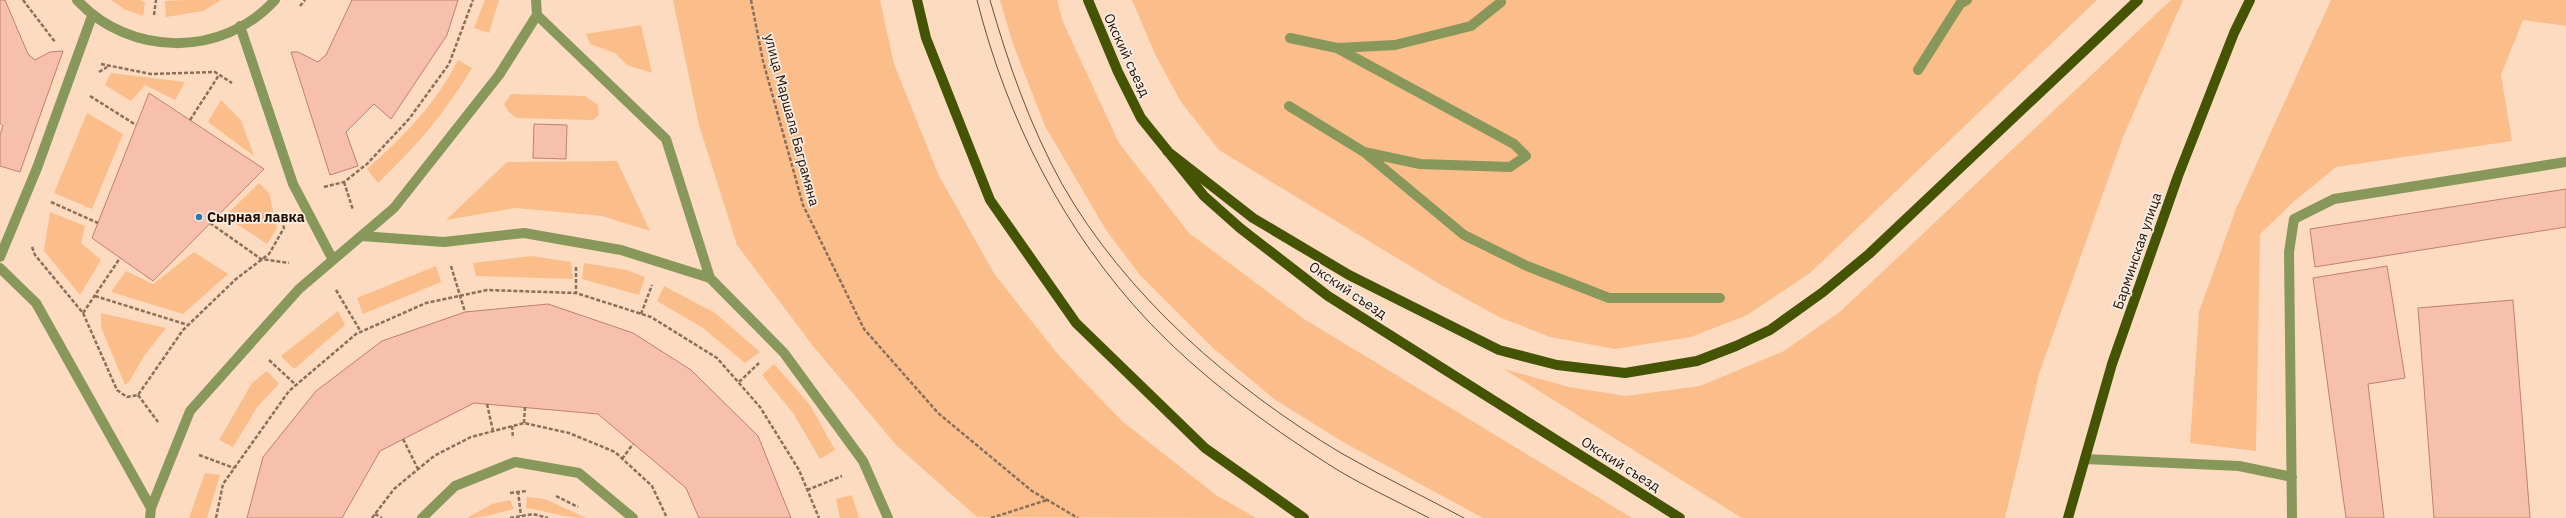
<svg xmlns="http://www.w3.org/2000/svg" width="2566" height="518" font-family="'IBM Plex Sans',sans-serif">
  <rect width="100%" height="100%" fill="#fddbc1"/>
  <!-- green -->
  <path fill="#fbbd8a" d="M 111,0 L 140,0 L 145,3 L 143,16 L 124,9 Z
    M 185,0 L 221,0 L 203,11 L 166,17 L 165,1 Z
    M 485,0 L 499,0 L 489,33 L 474,28 Z
    M 673,0 L 880,0 L 894,64 L 939,176 L 995,275 L 1060,357 L 1122,421 L 1216,495 L 1256,518 L 977,517 L 897,446 L 813,346 L 737,245 L 699,125 Z
    M 1000,0 L 1057,0 L 1063,22 L 1119,143 L 1189,233 L 1304,319 L 1632,518 L 1483,518 L 1343,442 L 1274,399 L 1213,348 L 1140,275 L 1106,230 L 1045,126 L 1013,44 Z
    M 1132,0 L 2097,0 L 1810,273 L 1747,315 L 1691,337 L 1615,349 L 1550,337 L 1499,317 L 1443,286 L 1219,150 L 1181,102 L 1155,54 Z
    M 2171,0 L 2183,0 L 2123,137 L 2039,374 L 2005,518 L 1742,518 L 1504,369 L 1569,387 L 1626,396 L 1700,386 L 1784,351 L 1841,311 Z
    M 2331,0 L 2566,0 L 2566,26 L 2523,20 L 2501,75 L 2512,141 L 2336,167 L 2291,204 L 2260,234 L 2256,451 L 2190,443 L 2199,312 L 2236,209 Z
    M 641,25 L 652,73 L 627,65 L 615,53 L 590,44 L 586,34 Z
    M 458,60 L 472,68 C 446,112 415,148 378,183 L 367,169 C 403,137 436,104 458,60 Z
    M 111,73 L 185,82 L 175,100 L 145,85 L 131,101 L 105,85 Z
    M 511,94 L 585,96 L 598,105 L 599,115 L 593,120 L 516,118 L 508,111 L 504,104 Z
    M 221,100 L 241,120 L 254,156 L 208,122 Z
    M 87,113 L 123,134 L 92,209 L 54,193 Z
    M 617,161 L 650,231 L 602,216 L 516,208 L 446,220 L 507,162 Z
    M 259,183 L 269,193 L 277,228 L 267,244 L 225,216 Z
    M 50,212 L 85,226 L 81,243 L 101,260 L 80,295 L 44,251 Z
    M 194,252 L 228,274 L 183,314 L 111,292 L 126,271 L 153,284 Z
    M 532,256 L 571,262 L 573,279 L 476,276 L 473,263 Z
    M 584,263 L 627,270 L 645,277 L 639,295 L 582,279 Z
    M 436,266 L 441,282 L 363,314 L 357,298 Z
    M 664,286 L 715,313 L 760,352 L 745,363 L 703,328 L 657,301 Z
    M 338,311 L 345,325 L 294,369 L 281,356 Z
    M 101,313 L 166,328 L 144,356 L 129,382 L 125,385 L 101,327 Z
    M 774,364 L 810,405 L 835,450 L 820,459 L 793,413 L 762,375 Z
    M 267,371 L 279,384 L 258,406 L 233,447 L 219,440 L 252,383 Z
    M 205,473 L 220,475 L 207,518 L 189,518 Z
    M 852,495 L 859,518 L 840,518 L 836,499 Z
    M 527,497 L 545,499 L 586,518 C 565,518 547,511 526,508 Z
    M 510,500 L 514,509 C 496,513 485,518 467,518 L 492,504 Z"/>
  <!-- building -->
  <path fill="#f7c0ac" stroke="#c08069" d="M 0,0 L 5,0 L 28,54 L 35,60 L 50,52 L 63,51 L 20,172 L 0,166 L 0,135 L 3,126 L 0,123 Z
    M 352,0 L 458,0 L 447,35 L 391,119 L 374,104 L 346,132 L 358,166 L 330,175 L 291,52 L 298,52 L 318,62 L 326,55 Z
    M 149,93 L 264,169 L 153,281 L 92,238 Z
    M 534,124 L 567,125 L 566,159 L 533,158 Z
    M 2566,189 L 2566,227 L 2315,267 L 2310,229 Z
    M 2387,266 L 2405,378 L 2368,384 L 2384,518 L 2346,518 L 2313,278 Z
    M 2513,300 L 2530,518 L 2434,518 L 2418,308 Z
    M 548,304 L 633,333 L 691,370 L 758,436 L 791,518 L 699,518 L 686,488 L 598,414 L 474,403 L 380,451 L 342,518 L 247,518 L 263,457 L 316,391 L 382,341 L 465,312 Z"/>
  <g fill="none" stroke-linecap="round" stroke-linejoin="round">
    <!-- path -->
    <path stroke="#8a705c" stroke-width="2.5" stroke-dasharray="4 2" stroke-linecap="butt" d="M 23,0 L 55,42
      M 751,0 L 763,61 L 803,205 L 864,329 L 938,413 L 1032,491 L 1078,518
      M 300,6 L 305,0
      M 154,15 L 156,0
      M 101,64 L 151,74 L 215,72 L 232,83
      M 99,72 L 107,67
      M 90,96 L 136,125
      M 190,120 L 219,75
      M 344,182 L 353,210
      M 324,187 L 344,182 L 367,164 L 409,119 L 449,64 L 473,0
      M 51,202 L 98,223
      M 210,223 L 261,259 L 289,263
      M 32,247 L 35,255 L 83,313 L 117,390 L 127,397 L 138,395 L 183,330 L 236,279 L 269,254 L 284,228 L 282,220
      M 451,266 L 465,312
      M 576,267 L 576,293
      M 336,290 L 361,332
      M 95,296 L 188,325
      M 83,313 L 120,258
      M 641,314 L 652,285
      M 269,360 L 296,385
      M 739,382 L 759,363
      M 138,395 L 158,422
      M 487,404 L 493,431
      M 524,423 L 525,407
      M 512,426 L 513,438
      M 403,439 L 418,469
      M 199,455 L 234,468
      M 622,459 L 633,444
      M 807,490 L 842,476
      M 518,491 L 521,516
      M 510,493 L 527,491
      M 556,496 L 578,507
      M 375,514 L 382,518
      M 216,518 L 223,484 L 289,391 L 356,334 L 426,303 L 487,290 L 576,293 L 651,317 L 717,358 L 760,407 L 799,470 L 819,518
      M 372,518 L 394,489 L 434,456 L 471,437 L 524,423 L 569,433 L 615,452 L 652,486 L 667,518
      M 510,518 L 533,514 L 548,518
      M 991,518 L 1047,500"/>
    <!-- minor -->
    <path stroke="#88985a" stroke-width="10" d="M 77,0 C 130,57 222,58 275,0
      M 1500,0 L 1501,2 L 1471,26 L 1395,45 L 1337,48 L 1514,144 L 1526,156 L 1510,167 L 1420,164 L 1364,152 L 1464,235 L 1527,266 L 1609,298 L 1720,298
      M 537,15 L 666,139 L 710,278 L 784,353 L 863,461 L 888,518
      M 240,26 L 293,184 L 333,260
      M 1290,38 L 1337,48
      M 1918,70 L 1960,4 L 1967,0
      M 1289,106 L 1364,152
      M 361,236 L 444,242 L 524,233 L 621,250 L 710,278
      M 0,257 L 37,168 L 92,16
      M 0,268 L 36,303 L 151,508
      M 2085,459 L 2239,466 L 2292,477
      M 150,518 L 151,508 L 190,411 L 299,289 L 394,208 L 499,75 L 537,15 L 536,0
      M 422,518 L 455,486 L 515,462 L 579,473 L 633,518
      M 2292,518 L 2289,252 L 2294,219 L 2334,199 L 2566,162"/>
    <!-- major -->
    <path stroke="#455403" stroke-width="10" d="M 917,0 L 926,38 L 990,200 L 1076,323 L 1205,448 L 1304,518
      M 1088,0 L 1118,72 L 1141,118 L 1204,196 L 1240,228 L 1328,296 L 1680,518
      M 1167,151 L 1253,218 L 1349,275 L 1499,350 L 1557,365 L 1625,373 L 1697,361 L 1736,346 L 1770,330 L 1823,292 L 1869,254 L 2138,0
      M 2068,518 L 2112,364 L 2178,176 L 2234,33 L 2250,0"/>
    <!-- tram -->
    <path stroke="#674f3d" stroke-width="1" d="M 977,0 C 1007,119 1064,232 1149,322 C 1201,377 1264,423 1328,464 C 1359,484 1395,500 1429,518
      M 990,0 C 1008,63 1030,126 1062,184 C 1125,295 1232,388 1341,453 C 1381,476 1423,496 1464,518"/>
  </g>
  <!-- markers -->
  <circle fill="#2b7bac" stroke="#f9ede4" stroke-width="1.5" cx="199" cy="217" r="4"/>
  <g text-anchor="middle" dominant-baseline="central" stroke-width="3.5" stroke-linejoin="round" paint-order="stroke">
    <!-- street labels -->
    <g font-size="14" fill="#241001" stroke="#f9ede4">
      <text transform="translate(1127 55) rotate(65)">Окский съезд</text>
      <text transform="translate(792 120) rotate(75)">улица Маршала Баграмяна</text>
      <text transform="translate(2137 251) rotate(-71)">Барминская улица</text>
      <text transform="translate(1348 290) rotate(34)">Окский съезд</text>
      <text transform="translate(1621 464) rotate(32)">Окский съезд</text>
    </g>
    <!-- poi labels -->
    <g font-size="14" font-weight="bold" fill="#241001" stroke="#f9ede4" text-anchor="start">
      <text x="207" y="217">Сырная лавка</text>
    </g>
  </g>
</svg>
